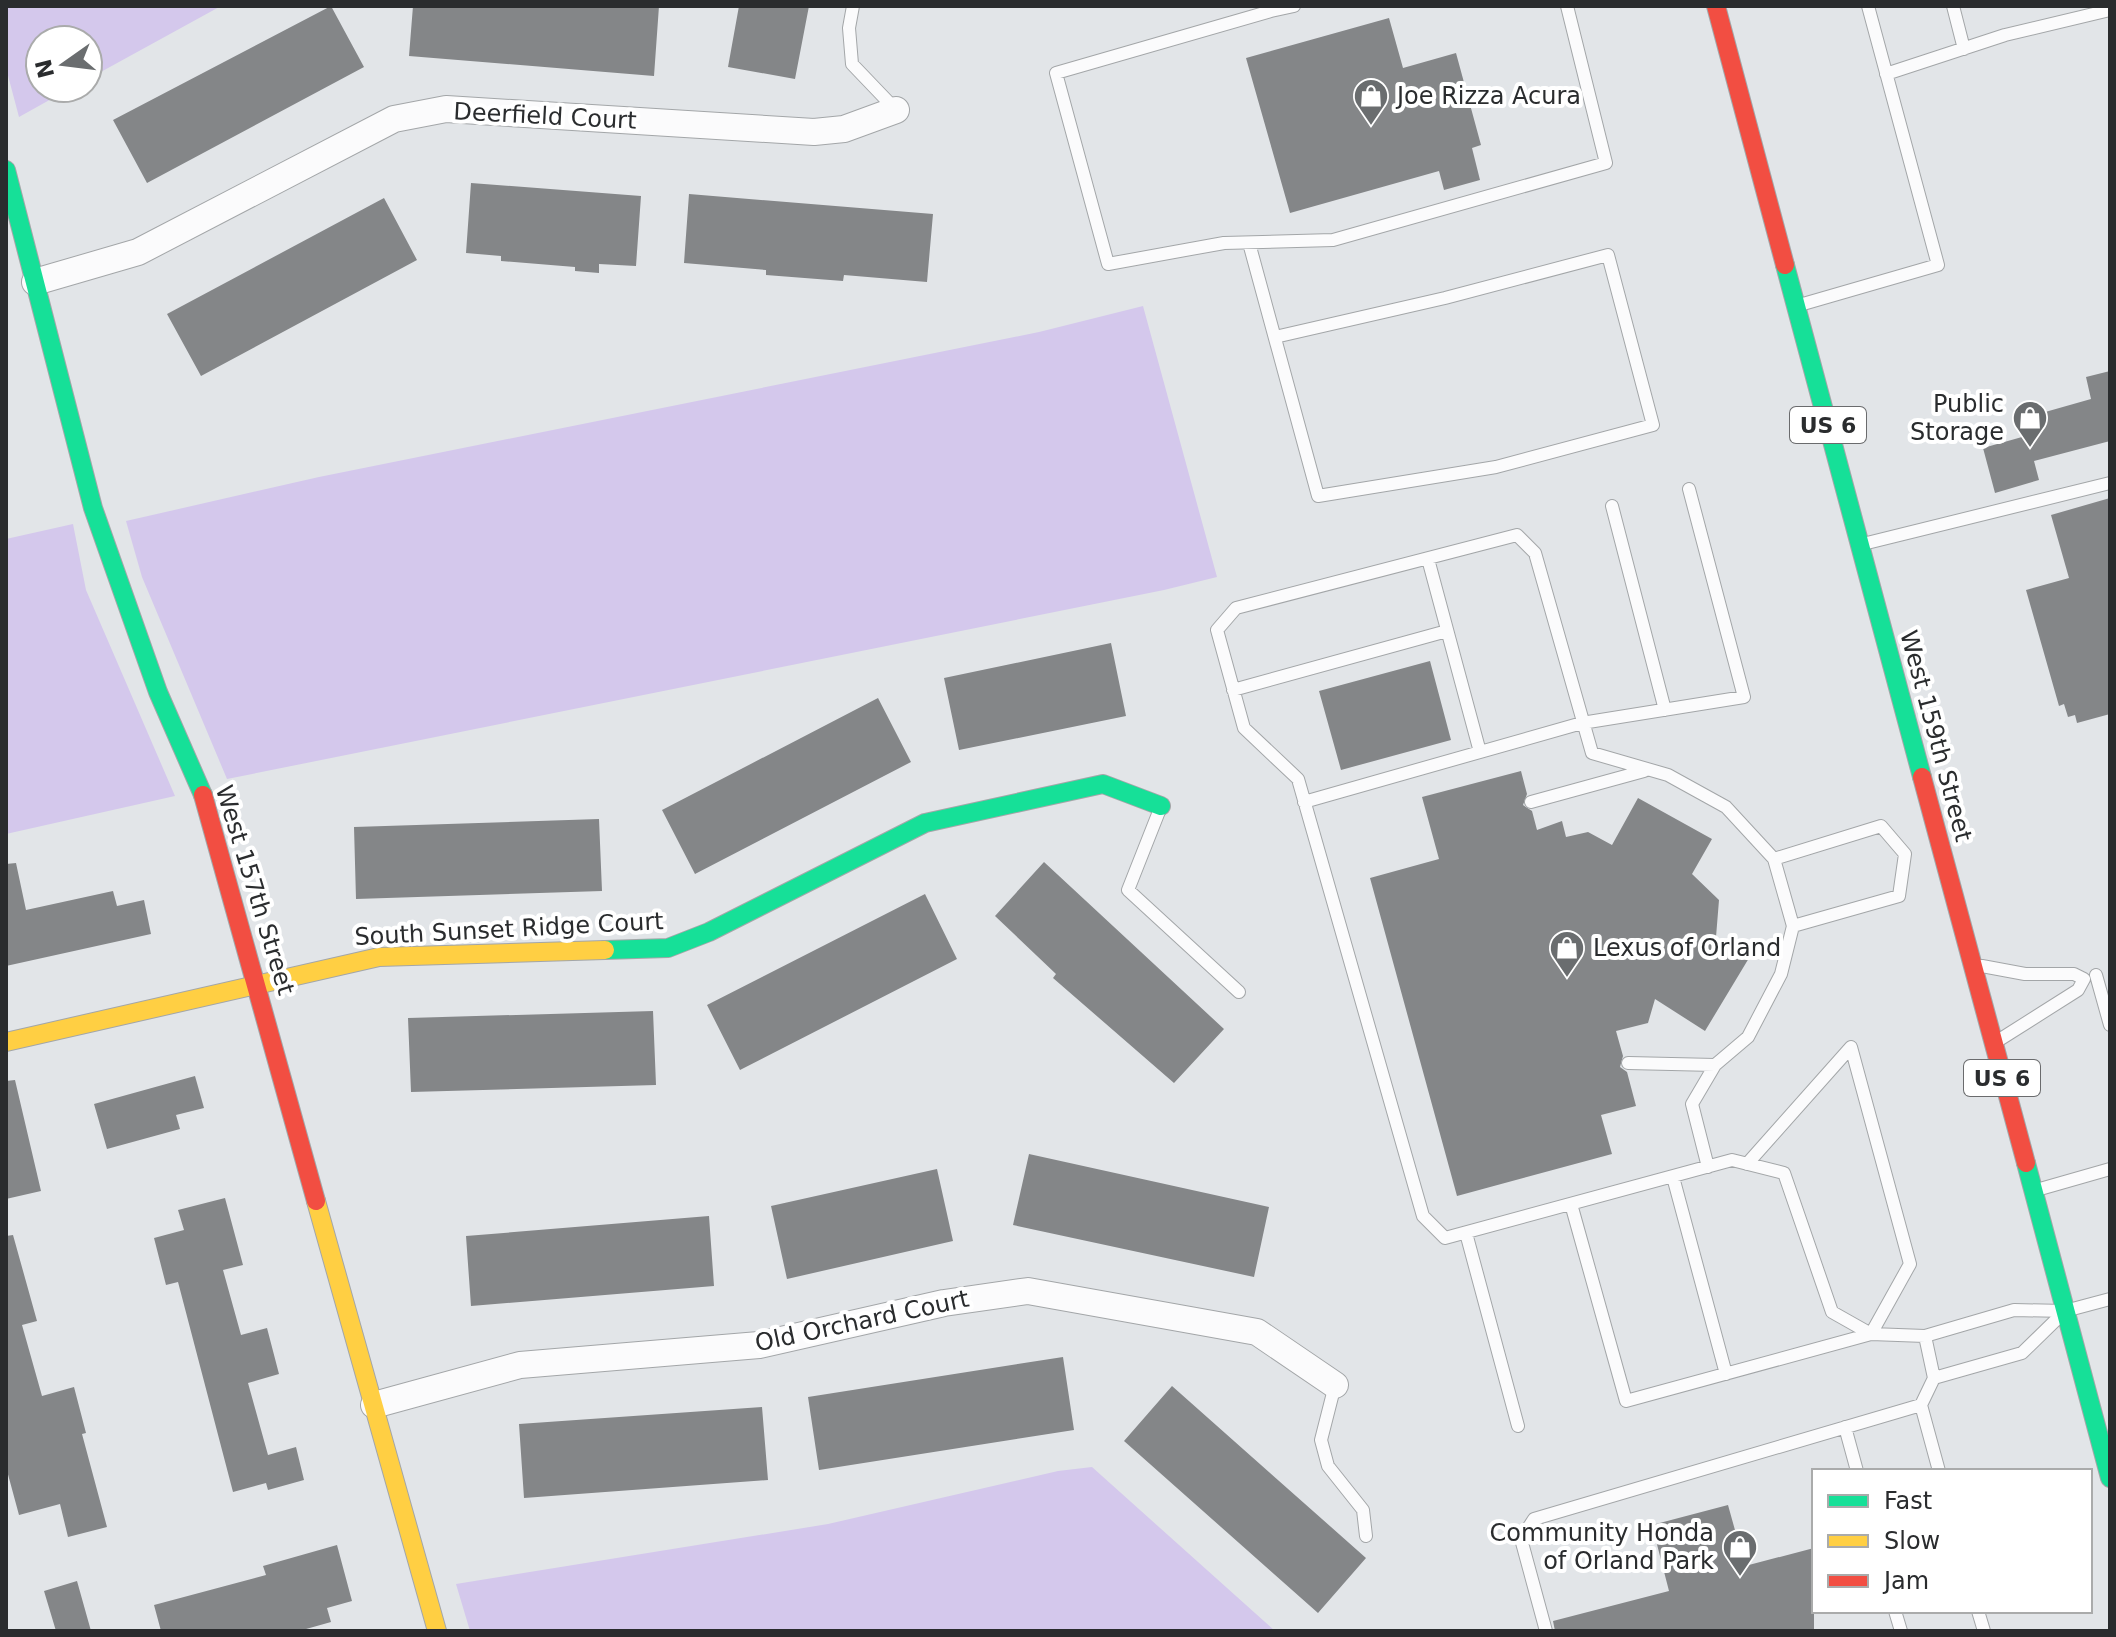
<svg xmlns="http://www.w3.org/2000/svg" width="2116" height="1637" font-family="'DejaVu Sans',sans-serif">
  <rect width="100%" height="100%" fill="#e2e5e8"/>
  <!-- green -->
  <path fill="#d4c8ec" d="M 6,6 L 221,6 L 88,79 L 88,40 L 40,40 L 40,88 L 71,88 L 19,117 L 6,68 Z
    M 1143,306 L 1217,577 L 1164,590 L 227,779 L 142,577 L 126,521 L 319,477 L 1039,332 Z
    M 73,524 L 86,590 L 175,796 L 6,834 L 6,539 Z
    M 1092,1467 L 1275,1631 L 470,1631 L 456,1584 L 828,1524 L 1058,1471 Z"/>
  <!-- building -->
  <path fill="#848688" d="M 331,6 L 364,67 L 147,183 L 113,120 Z
    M 413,6 L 659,6 L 654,76 L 409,56 Z
    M 739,6 L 809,6 L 795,79 L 728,67 Z
    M 1389,18 L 1403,68 L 1456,53 L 1481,145 L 1472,148 L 1480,180 L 1444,190 L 1439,171 L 1290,213 L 1246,58 Z
    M 471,183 L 641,196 L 636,266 L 599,264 L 599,273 L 575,271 L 575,267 L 501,261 L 501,256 L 466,253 Z
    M 689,194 L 933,214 L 927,282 L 844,275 L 843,281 L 766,275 L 766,270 L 684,263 Z
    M 384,198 L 417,260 L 201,376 L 167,314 Z
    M 2110,371 L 2110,441 L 2034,461 L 2039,480 L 1995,493 L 1983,448 L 2022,437 L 2017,420 L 2091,399 L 2086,377 Z
    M 2110,498 L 2110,714 L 2077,723 L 2075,715 L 2068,717 L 2064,704 L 2059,706 L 2026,590 L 2069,578 L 2051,515 Z
    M 1111,643 L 1126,716 L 959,750 L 944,678 Z
    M 1430,661 L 1451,740 L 1341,770 L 1319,691 Z
    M 878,698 L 911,762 L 695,874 L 662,810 Z
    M 1521,771 L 1527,794 L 1523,805 L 1532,811 L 1537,830 L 1562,821 L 1566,837 L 1588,832 L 1612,845 L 1638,798 L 1712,839 L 1692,874 L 1719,900 L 1716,937 L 1749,958 L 1705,1031 L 1655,999 L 1648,1023 L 1616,1031 L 1623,1056 L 1620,1067 L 1627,1072 L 1636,1106 L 1601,1115 L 1612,1154 L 1457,1196 L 1370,878 L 1439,859 L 1422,797 Z
    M 599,819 L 602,891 L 356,899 L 354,827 Z
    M 1044,862 L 1224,1029 L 1174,1083 L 1053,978 L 1056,974 L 995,916 Z
    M 16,863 L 26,910 L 113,891 L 117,906 L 144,900 L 151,934 L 6,966 L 6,864 Z
    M 925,894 L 957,959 L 740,1070 L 707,1005 Z
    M 653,1011 L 656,1085 L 411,1092 L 408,1018 Z
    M 195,1076 L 204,1108 L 176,1115 L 180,1129 L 107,1149 L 94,1104 Z
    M 15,1080 L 41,1191 L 6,1199 L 6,1081 Z
    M 1029,1154 L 1269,1207 L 1254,1277 L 1013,1225 Z
    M 937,1169 L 953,1241 L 787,1279 L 771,1206 Z
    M 225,1198 L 243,1265 L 223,1270 L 241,1335 L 267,1328 L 279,1374 L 248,1383 L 268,1455 L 296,1447 L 304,1480 L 268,1490 L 266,1483 L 233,1492 L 178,1282 L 166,1285 L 154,1238 L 184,1230 L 178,1210 Z
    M 709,1216 L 714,1286 L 471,1306 L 466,1236 Z
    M 13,1235 L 37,1321 L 22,1325 L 42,1396 L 74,1387 L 86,1433 L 82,1434 L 107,1527 L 68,1537 L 60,1504 L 19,1515 L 6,1467 L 6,1236 Z
    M 1063,1357 L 1074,1430 L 819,1470 L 808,1397 Z
    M 1172,1386 L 1366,1558 L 1318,1613 L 1124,1441 Z
    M 762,1407 L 768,1480 L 524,1498 L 519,1424 Z
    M 1728,1505 L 1745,1566 L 1814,1548 L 1814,1631 L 1555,1631 L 1553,1621 L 1669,1591 L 1652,1525 Z
    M 337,1545 L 352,1601 L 327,1608 L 331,1622 L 299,1631 L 161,1631 L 154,1605 L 266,1575 L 263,1566 Z
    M 77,1581 L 91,1631 L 56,1631 L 44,1591 Z"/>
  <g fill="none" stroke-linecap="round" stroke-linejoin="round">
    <defs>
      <path id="lane" d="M 853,6 L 849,28 L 852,64 L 896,110
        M 1270,6 L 1271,11 L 1294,6
        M 1953,6 L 1964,49
        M 1271,11 L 1056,73 L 1108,264 L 1224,243 L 1333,240 L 1606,163 L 1567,6
        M 1886,74 L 2005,35 L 2110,10
        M 1249,243 L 1318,496 L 1496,467 L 1653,425 L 1608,255 L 1445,298 L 1275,337
        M 1803,304 L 1938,265 L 1868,6
        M 1612,506 L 1665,710
        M 1867,543 L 2110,483
        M 1428,559 L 1480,752
        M 1233,690 L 1447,631
        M 1304,802 L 1582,723 L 1744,697 L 1689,489
        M 1531,802 L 1644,771
        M 1160,809 L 1128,890 L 1239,992
        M 1774,859 L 1881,826 L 1905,854 L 1899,896 L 1793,926
        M 1982,966 L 2025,974 L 2074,974 L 2084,979 L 2078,990 L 1999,1040
        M 2096,975 L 2110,1025
        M 1628,1063 L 1715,1065
        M 1708,1167 L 1692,1104 L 1715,1065 L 1748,1037 L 1781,974 L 1793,926 L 1774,859 L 1726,807 L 1668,775 L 1592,753 L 1535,553 L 1517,535 L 1236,608 L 1217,630 L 1244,728 L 1298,779 L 1423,1216 L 1445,1238 L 1732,1160 L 1784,1173 L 1832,1312 L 1871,1334 L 1925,1336 L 2014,1310 L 2065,1311 L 2110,1299
        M 1673,1177 L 1726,1374
        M 2040,1189 L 2110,1169
        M 1571,1204 L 1626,1401 L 1871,1334 L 1910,1264 L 1851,1047 L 1747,1164
        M 1466,1233 L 1518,1426
        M 1925,1336 L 1934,1378 L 1921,1405 L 1939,1471
        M 1934,1378 L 2022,1353 L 2060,1316
        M 1335,1385 L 1321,1440 L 1328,1466 L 1363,1510 L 1366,1536
        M 1845,1427 L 1857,1471
        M 1895,1611 L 1901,1631
        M 1978,1611 L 1984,1631
        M 1546,1631 L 1521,1539 L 1534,1519 L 1921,1405"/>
      <path id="street" d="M 35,282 L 138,252 L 394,119 L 446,109 L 814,132 L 844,129 L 896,110
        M 374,1405 L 520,1365 L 759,1345 L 944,1303 L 1028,1291 L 1257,1332 L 1335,1385"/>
      <path id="fast" d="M 6,170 L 93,508 L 158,692 L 203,795
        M 1785,265 L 1922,777
        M 605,950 L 668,948 L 709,932 L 925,823 L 1103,784 L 1161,806
        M 2026,1163 L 2110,1478"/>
      <path id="slow" d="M 6,1042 L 379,957 L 605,950
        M 316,1201 L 437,1631"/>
      <path id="jam" d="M 1716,6 L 1785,265
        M 1922,777 L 2026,1163
        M 203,795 L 316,1201"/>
    </defs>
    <!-- lane casing -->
    <use href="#lane" stroke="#a3a6a8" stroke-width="14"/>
    <!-- street casing -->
    <use href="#street" stroke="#a3a6a8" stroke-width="28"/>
    <!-- fast casing -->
    <use href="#fast" stroke="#a3a6a8" stroke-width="20"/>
    <!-- slow casing -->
    <use href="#slow" stroke="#a3a6a8" stroke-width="20"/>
    <!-- jam casing -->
    <use href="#jam" stroke="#a3a6a8" stroke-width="20"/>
    <!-- lane -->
    <use href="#lane" stroke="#fbfbfc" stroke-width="12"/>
    <!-- street -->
    <use href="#street" stroke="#fbfbfc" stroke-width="26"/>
    <!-- fast -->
    <use href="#fast" stroke="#16e098" stroke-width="18"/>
    <!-- slow -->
    <use href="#slow" stroke="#ffcf43" stroke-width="18"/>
    <!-- jam -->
    <use href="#jam" stroke="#f24e42" stroke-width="18"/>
  </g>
  <!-- icons -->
  <defs>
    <symbol id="shop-pin" viewBox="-11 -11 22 30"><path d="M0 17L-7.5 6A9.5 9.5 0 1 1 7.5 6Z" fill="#6a6d6f" stroke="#fff"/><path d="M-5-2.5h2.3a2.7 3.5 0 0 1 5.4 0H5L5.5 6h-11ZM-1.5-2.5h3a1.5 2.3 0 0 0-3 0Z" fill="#fff"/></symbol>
  </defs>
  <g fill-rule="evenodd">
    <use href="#shop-pin" x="1351" y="76" width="40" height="54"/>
    <use href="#shop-pin" x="2010" y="398" width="40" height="54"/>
    <use href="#shop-pin" x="1547" y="928" width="40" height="54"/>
    <use href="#shop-pin" x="1720" y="1527" width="40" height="54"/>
  </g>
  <g text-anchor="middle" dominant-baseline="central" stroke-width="8" stroke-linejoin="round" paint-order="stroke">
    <!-- shield labels -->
    <g fill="#fff" stroke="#6a6b6d" stroke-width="2">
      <rect x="1790" y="407" width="76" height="36" rx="6"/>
      <rect x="1964" y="1060" width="76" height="36" rx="6"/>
    </g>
    <g font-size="22" font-weight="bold" fill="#2a2c2e">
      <text x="1828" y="425">US 6</text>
      <text x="2002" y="1078">US 6</text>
    </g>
    <!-- poi labels -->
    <g font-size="24" fill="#2a2c2e" stroke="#fff" text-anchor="start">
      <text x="1397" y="96">Joe Rizza Acura</text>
      <text x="2004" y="404" text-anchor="end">Public<tspan x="2004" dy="28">Storage</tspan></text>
      <text x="1593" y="948">Lexus of Orland</text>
      <text x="1714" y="1533" text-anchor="end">Community Honda<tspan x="1714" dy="28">of Orland Park</tspan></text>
    </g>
    <!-- street labels -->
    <g font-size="24" fill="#2a2c2e" stroke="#fff">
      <text transform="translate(545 116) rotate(3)">Deerfield Court</text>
      <text transform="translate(1936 736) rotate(75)">West 159th Street</text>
      <text transform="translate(255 890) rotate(73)">West 157th Street</text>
      <text transform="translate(509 929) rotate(-3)">South Sunset Ridge Court</text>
      <text transform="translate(862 1321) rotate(-12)">Old Orchard Court</text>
    </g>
  </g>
  <!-- border -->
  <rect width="2116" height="1637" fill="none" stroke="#2a2c2e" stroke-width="16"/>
  <!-- legend -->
  <rect x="1812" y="1469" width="280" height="144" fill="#ffffff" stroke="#aaabab" stroke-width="2"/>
  <rect x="1828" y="1495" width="40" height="12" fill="#16e098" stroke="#aaabab" stroke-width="2"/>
  <text x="1884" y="1509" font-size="24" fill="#2a2c2e">Fast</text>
  <rect x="1828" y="1535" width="40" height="12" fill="#ffcf43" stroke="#aaabab" stroke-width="2"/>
  <text x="1884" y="1549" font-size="24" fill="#2a2c2e">Slow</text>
  <rect x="1828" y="1575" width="40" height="12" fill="#f24e42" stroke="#aaabab" stroke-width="2"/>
  <text x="1884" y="1589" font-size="24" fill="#2a2c2e">Jam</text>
  <!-- north arrow -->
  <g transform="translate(64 64) rotate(256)"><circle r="38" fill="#ffffff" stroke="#aaabab" stroke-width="2"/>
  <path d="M0-6L14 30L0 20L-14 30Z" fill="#6a6d6f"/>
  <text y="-12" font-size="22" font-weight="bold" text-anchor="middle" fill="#2a2c2e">N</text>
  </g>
</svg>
